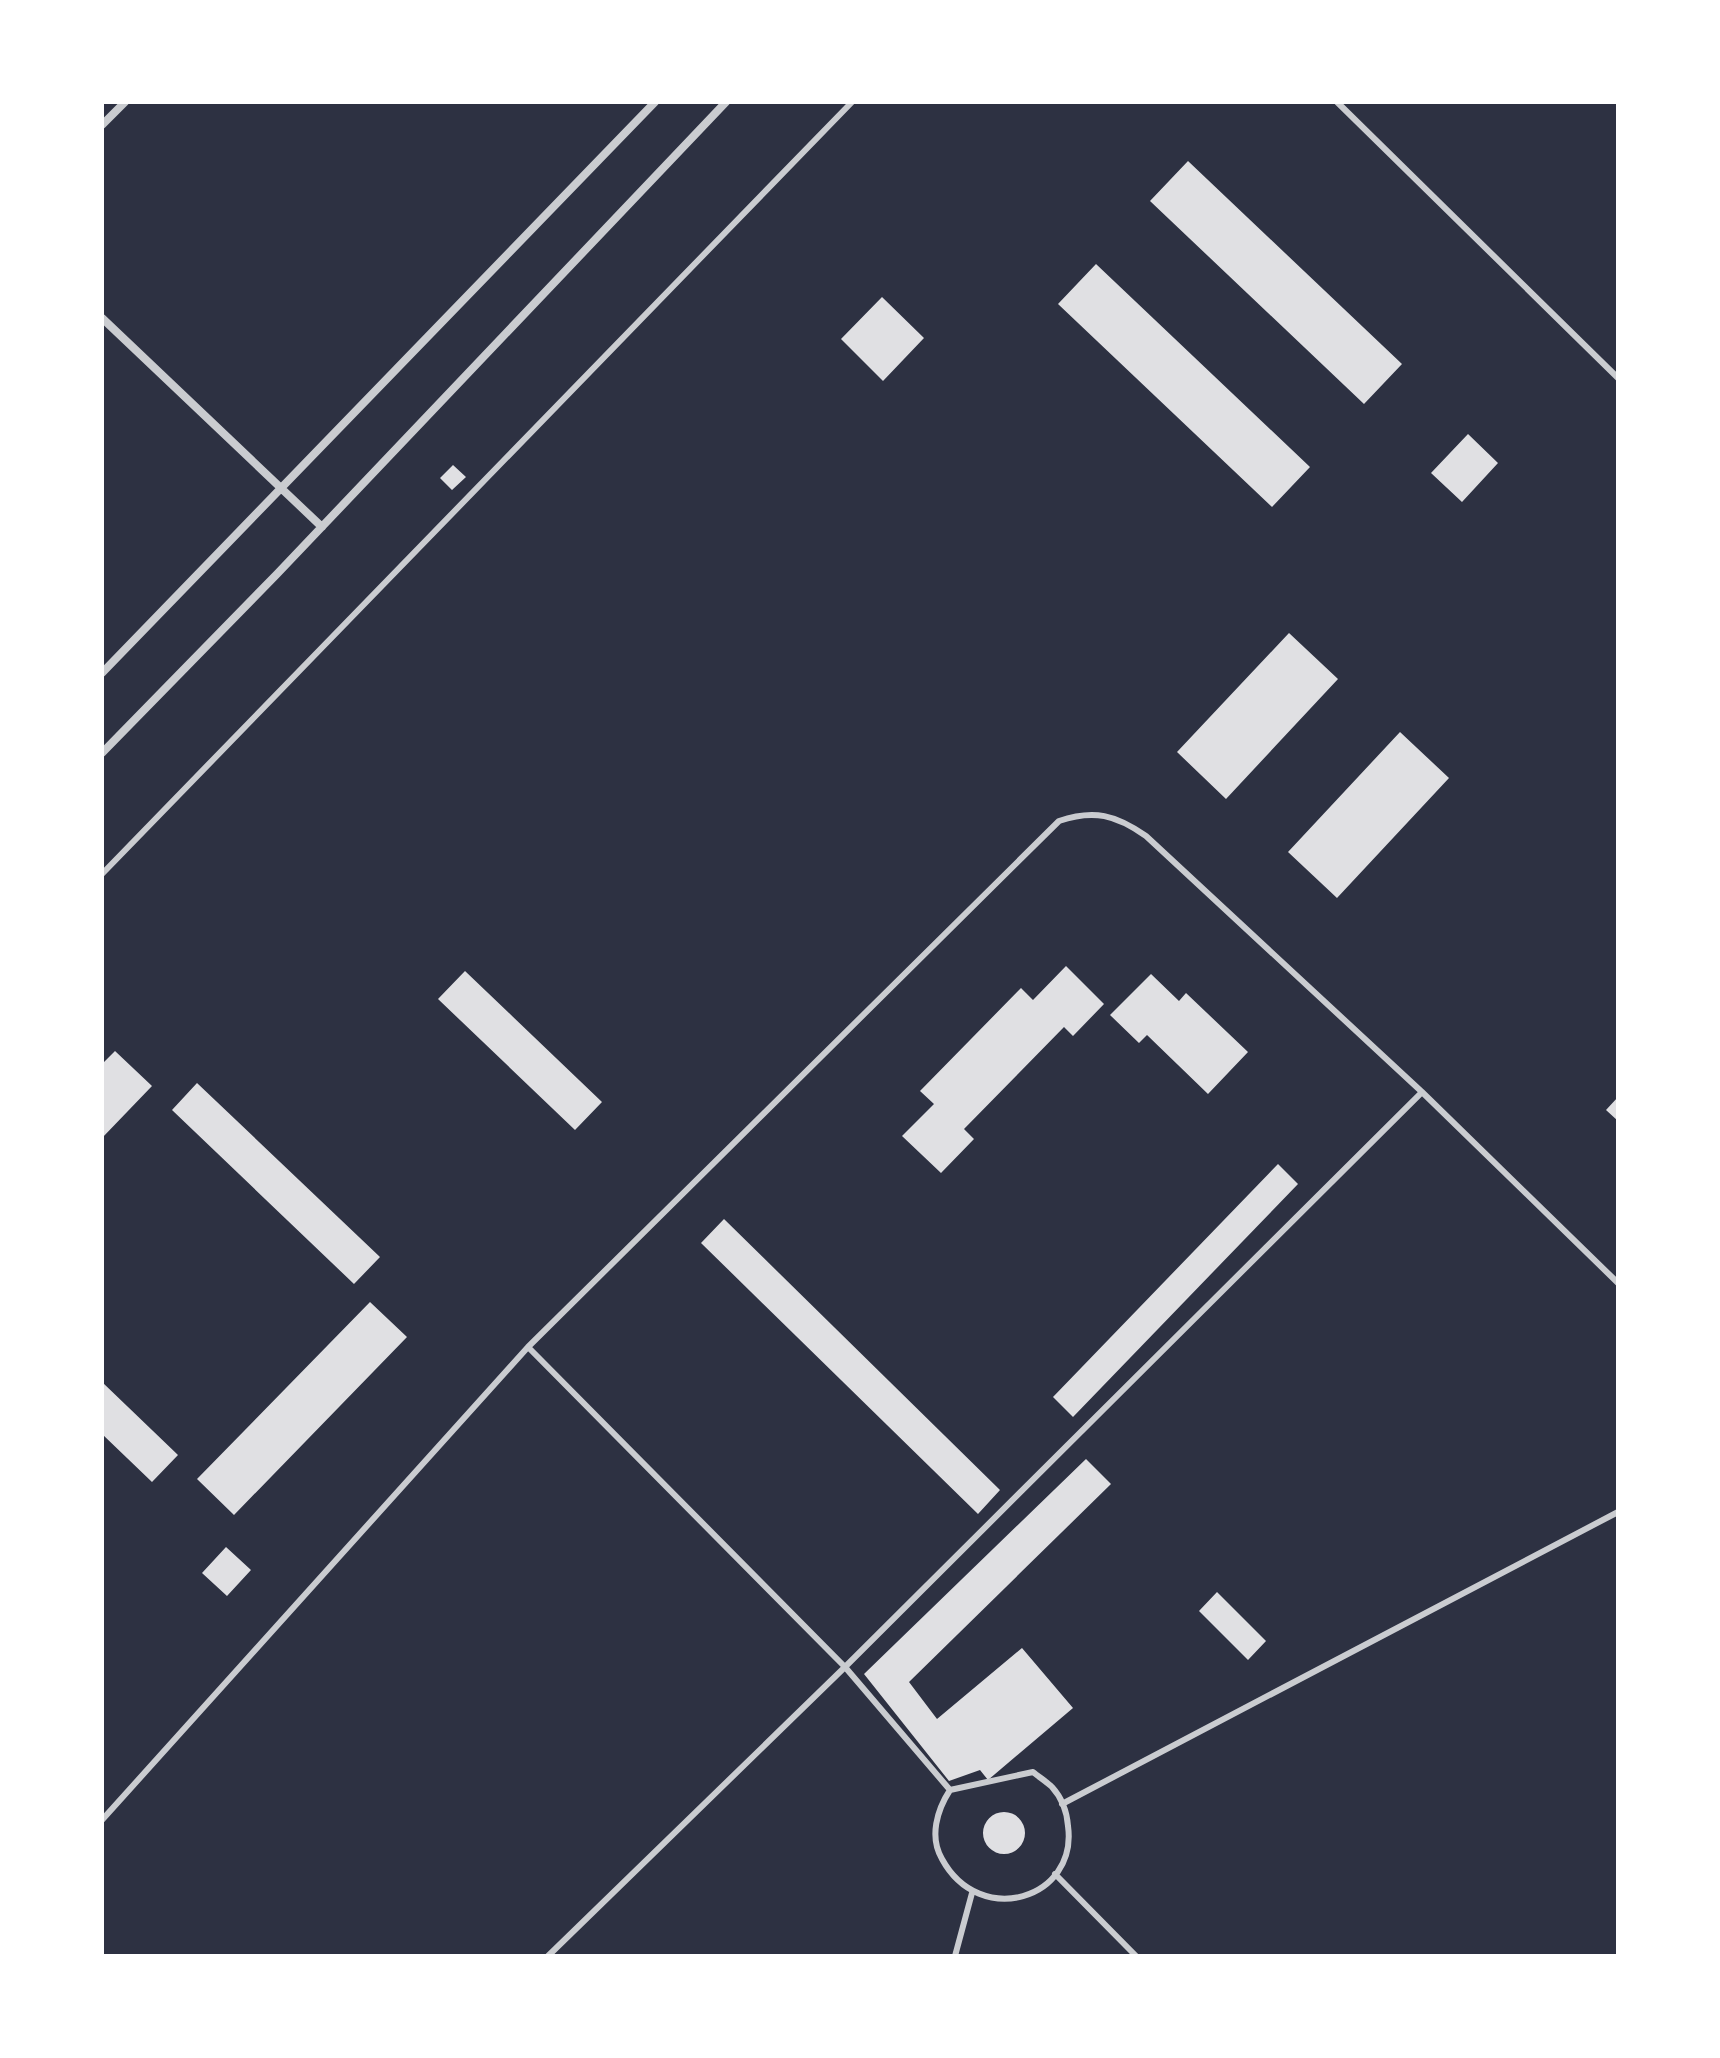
<svg xmlns="http://www.w3.org/2000/svg" width="1720" height="2058" font-family="Cabin,sans-serif">
  <rect width="100%" height="100%" fill="#2d3142"/>
  <!-- building -->
  <path fill="#e0e0e3" d="M 1188,161 L 1402,364 L 1364,404 L 1150,201 Z
    M 1096,264 L 1310,467 L 1272,507 L 1058,304 Z
    M 882,297 L 924,338 L 883,381 L 841,339 Z
    M 1468,434 L 1498,463 L 1462,502 L 1431,473 Z
    M 453,465 L 466,477 L 452,490 L 440,478 Z
    M 1289,633 L 1338,679 L 1226,799 L 1177,752 Z
    M 1400,732 L 1449,778 L 1337,898 L 1288,852 Z
    M 1066,966 L 1104,1004 L 1073,1036 L 1064,1027 L 964,1129 L 974,1139 L 941,1173 L 902,1136 L 934,1104 L 920,1091 L 1021,988 L 1033,1000 Z
    M 465,971 L 602,1102 L 575,1130 L 438,999 Z
    M 1151,974 L 1179,1001 L 1186,993 L 1248,1052 L 1208,1094 L 1147,1035 L 1139,1043 L 1110,1015 Z
    M 115,1051 L 152,1086 L 102,1138 L 102,1064 Z
    M 197,1083 L 380,1257 L 354,1284 L 172,1110 Z
    M 1618,1097 L 1618,1121 L 1606,1110 Z
    M 1278,1164 L 1298,1184 L 1073,1417 L 1053,1397 Z
    M 724,1219 L 1000,1490 L 978,1514 L 701,1243 Z
    M 370,1302 L 407,1337 L 234,1515 L 197,1479 Z
    M 102,1382 L 178,1455 L 152,1482 L 102,1434 Z
    M 1086,1459 L 1111,1484 L 909,1682 L 937,1719 L 1022,1648 L 1073,1708 L 988,1780 L 980,1770 L 949,1781 L 864,1674 Z
    M 226,1547 L 251,1570 L 227,1596 L 202,1573 Z
    M 1217,1592 L 1266,1641 L 1248,1660 L 1199,1611 Z
    M983 1833a21 21 0 1 1 42 0a21 21 0 1 1-42 0Z"/>
  <g fill="none" stroke-linecap="round" stroke-linejoin="round">
    <!-- service -->
    <path stroke="#caccd0" stroke-width="6" d="M 1337,102 L 1618,378
      M 102,874 L 852,102
      M 528,1347 L 845,1667 L 950,1790
      M 1033,1772 C 1039,1777 1047,1782 1052,1787 C 1062,1798 1067,1813 1068,1826 C 1078,1899 980,1929 942,1859 C 929,1837 937,1810 950,1790 Z
      M 1062,1804 L 1618,1512
      M 102,1820 L 528,1347 L 1059,821 C 1094,809 1116,815 1146,836 L 1422,1092 L 1618,1283
      M 1055,1874 L 1136,1956
      M 548,1956 L 845,1667 L 1422,1092
      M 955,1956 L 972,1893"/>
    <!-- minor -->
    <path stroke="#caccd0" stroke-width="8" d="M 102,125 L 125,102
      M 102,318 L 322,527
      M 102,673 L 655,102
      M 102,753 L 277,574 L 726,102"/>
  </g>
  <!-- border -->
  <rect width="1720" height="2058" fill="none" stroke="#ffffff" stroke-width="208"/>
</svg>
